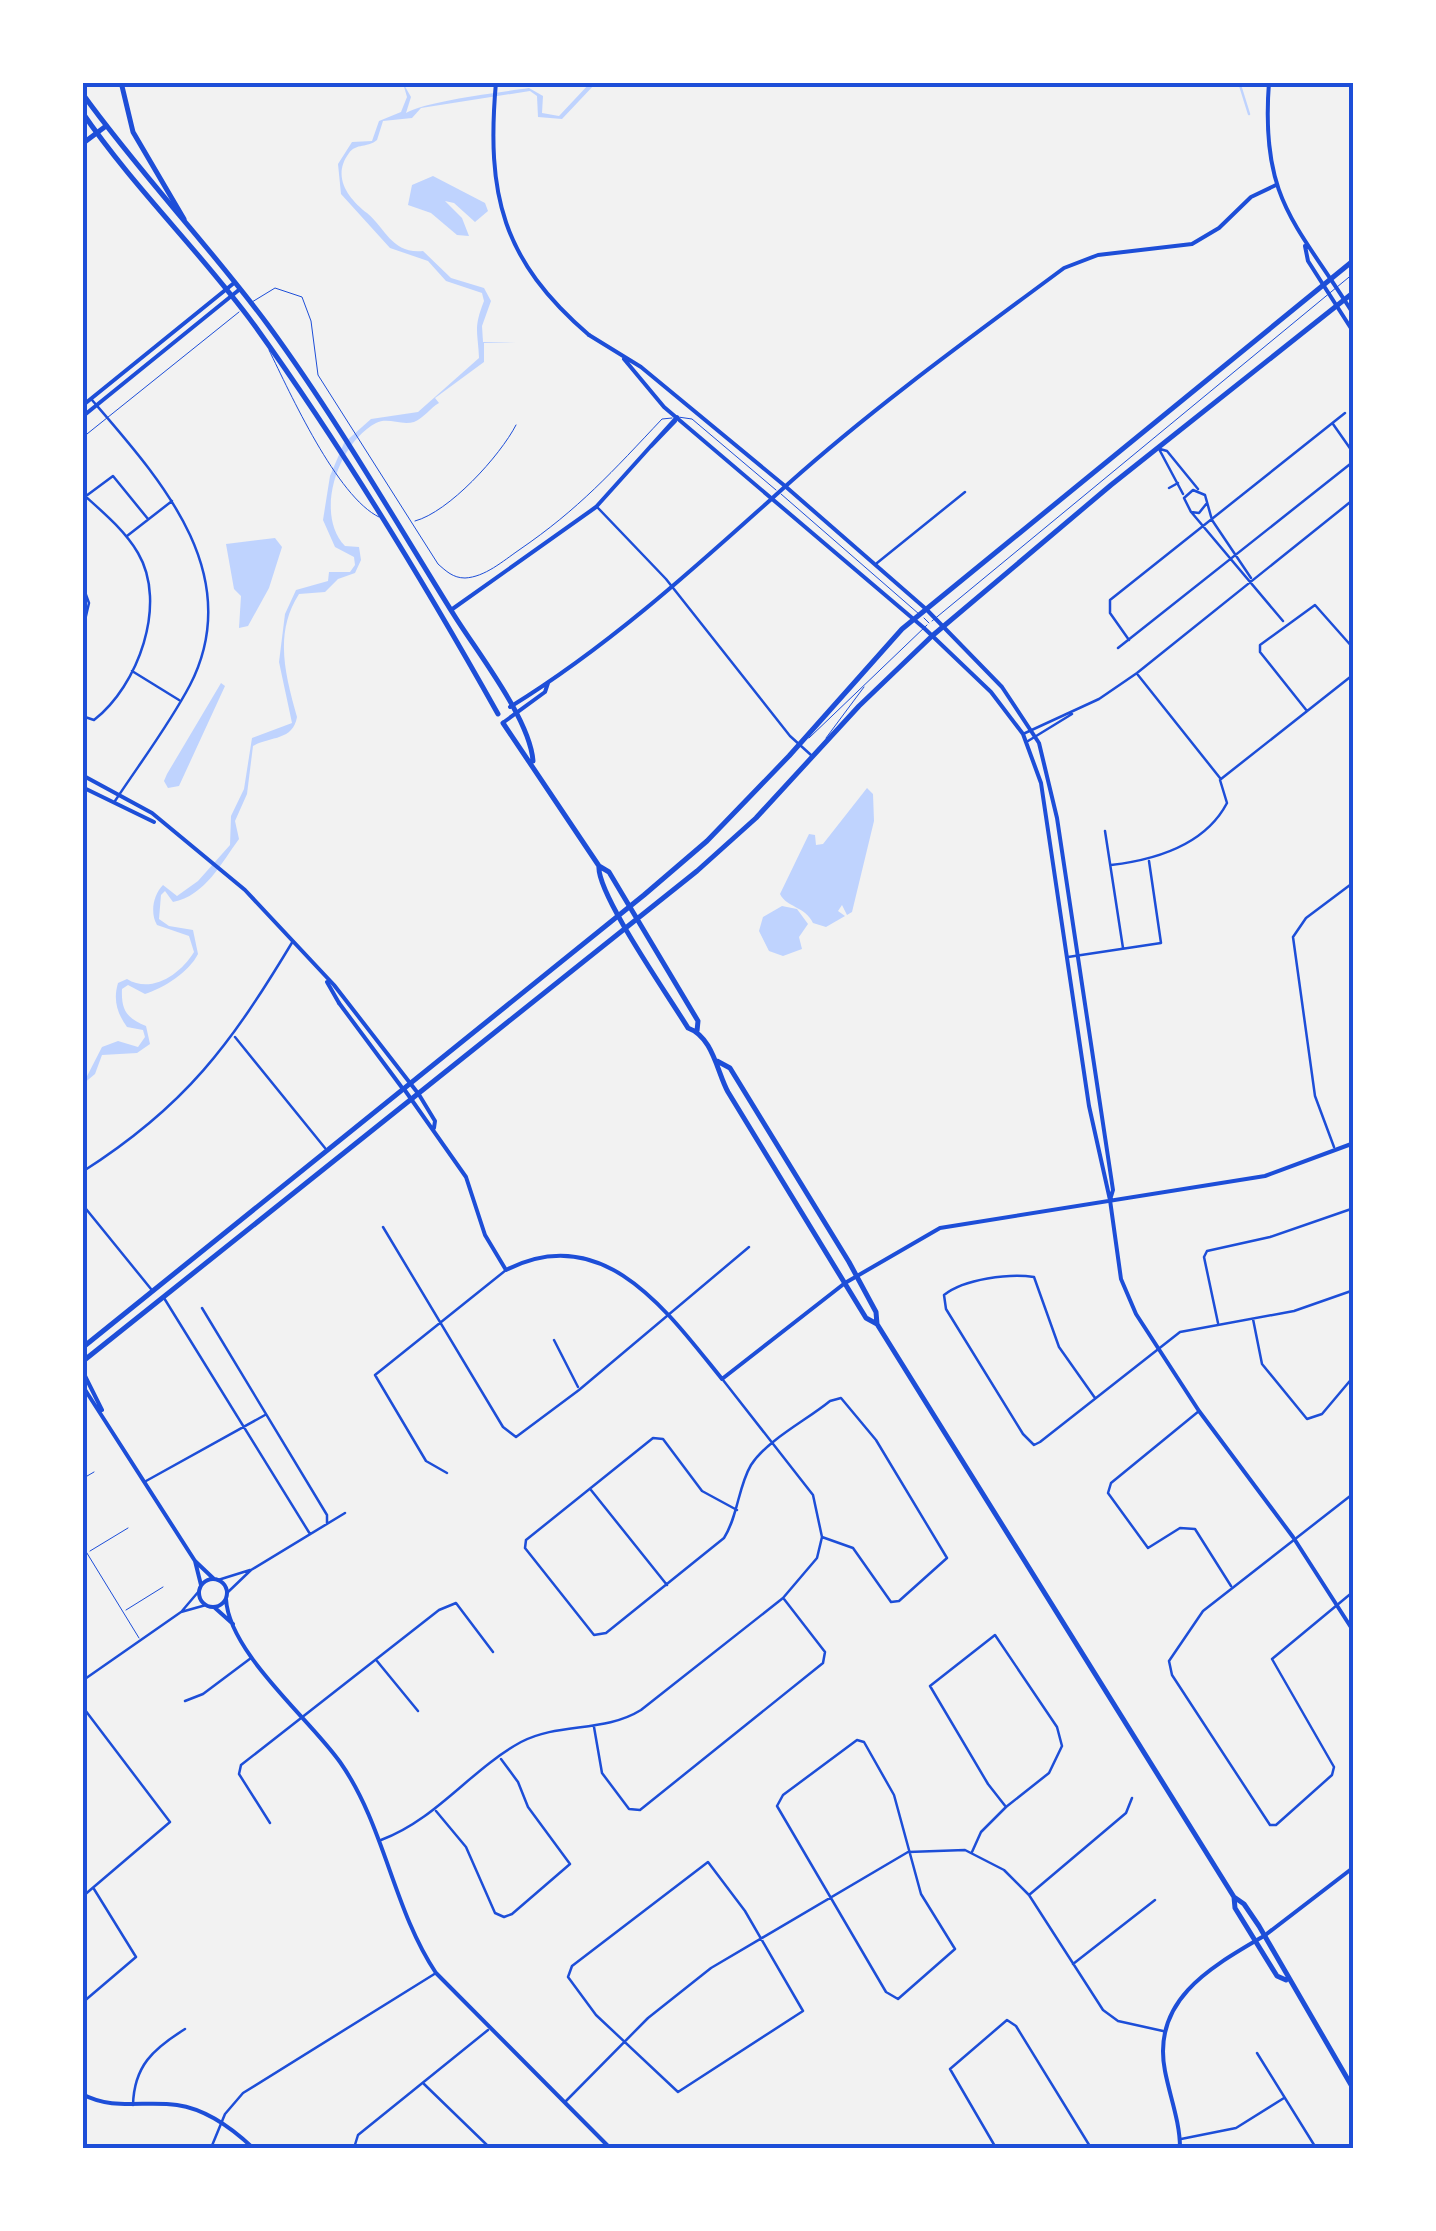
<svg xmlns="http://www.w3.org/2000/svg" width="1436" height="2231" font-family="'Varela Round',sans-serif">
  <rect width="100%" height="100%" fill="#f2f2f2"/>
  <!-- water -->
  <path fill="#bfd3fe" d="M 403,83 L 411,97 L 406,113 C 426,101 502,92 529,88 L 543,96 L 542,113 L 559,116 L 590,83 L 596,83 L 562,119 L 538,117 L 537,96 L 530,91 L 421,108 L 412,118 L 383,121 L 377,140 C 368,148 356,143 349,153 C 331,177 349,199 367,213 C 387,230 392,254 423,251 L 451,278 L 484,288 L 491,301 L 482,326 L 483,342 L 516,342 L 484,343 L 484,362 L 435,398 L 439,403 C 430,408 424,418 414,422 C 401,426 388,417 376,423 C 338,443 314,514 345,546 L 359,547 L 361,560 L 355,573 L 338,579 L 325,592 L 299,594 C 274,633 285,674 297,717 C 293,741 270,736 253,746 L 247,794 L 235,821 L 239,839 C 222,862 205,896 173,902 L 165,891 L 161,895 L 159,919 L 169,926 L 193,930 L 198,954 C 189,972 164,988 145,994 L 128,985 L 122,989 C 121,1011 127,1018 146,1026 L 150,1044 L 137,1053 L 102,1055 L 95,1074 L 83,1084 L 102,1047 L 118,1041 L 138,1047 L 145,1037 L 143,1030 L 127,1027 C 117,1013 113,1000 118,983 L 127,979 C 151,994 180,975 194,952 L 189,936 L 157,925 C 150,913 153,895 163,885 L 177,896 L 198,881 L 230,845 L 231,816 L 244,789 L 252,738 L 292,723 L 279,662 L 285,614 L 296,590 L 328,581 L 329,572 L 350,572 L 355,565 L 354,557 L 335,547 L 323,520 L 330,476 L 344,443 L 371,419 L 418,412 L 479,358 C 478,331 473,329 484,301 L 482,293 L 446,281 L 428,261 L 390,248 L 341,194 L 338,164 L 352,142 L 372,141 L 379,121 L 401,112 L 407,97 Z
    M 433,176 L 485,203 L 488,211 L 475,222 L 454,203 L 445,201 L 462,218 L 469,236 L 457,235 L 431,213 L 408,205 L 412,185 Z
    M 275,538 L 282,547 L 269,588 L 248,626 L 239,628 L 241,596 L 234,589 L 226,544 Z
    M 221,683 L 225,686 L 179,786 L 168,788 L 164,781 L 167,774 Z
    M 867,788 L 873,794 L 874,821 L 852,912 L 847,915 L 842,905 L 838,911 L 845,916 L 826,927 L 813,923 C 805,906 787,908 780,894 L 809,834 L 815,835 L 816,845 L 823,844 Z
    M 782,906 L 797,909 L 808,924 L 799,937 L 802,949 L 783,956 L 769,951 L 759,931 L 763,917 Z"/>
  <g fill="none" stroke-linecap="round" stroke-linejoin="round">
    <!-- stream -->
    <path stroke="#bfd3fe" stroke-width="2.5" d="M 1239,82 L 1249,114"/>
    <!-- service -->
    <path stroke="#1d4ed8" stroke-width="1" d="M 252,302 L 275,288 L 302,297 L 311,321 L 318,375 L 438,564 C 446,571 453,578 465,578 C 485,577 503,561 519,550 C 579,509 613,471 662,419 L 672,418
      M 269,350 C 290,393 337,497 379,517
      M 678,417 L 692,419 L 776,490
      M 82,438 L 239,312
      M 781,494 L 919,614
      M 415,521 C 449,512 500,456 516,425
      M 924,618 L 929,623
      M 932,621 L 1354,273
      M 809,738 L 927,625
      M 826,738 L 864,687
      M 82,1479 L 94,1472
      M 82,1545 L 139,1638
      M 90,1551 L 128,1528
      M 126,1610 L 163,1587"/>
    <!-- minor -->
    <path stroke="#1d4ed8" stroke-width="2.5" d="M 92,400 C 160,479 247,574 190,685 C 169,725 140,763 115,801
      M 1333,424 L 1354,454
      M 1159,449 L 1183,494
      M 1160,449 L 1167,451 L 1198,489
      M 1169,488 L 1178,483
      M 82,499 L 113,476 L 148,519
      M 1207,503 L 1199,513 L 1191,512 L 1184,498 L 1193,490 L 1205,495 L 1212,520 L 1251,578
      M 598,508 L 666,579 L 790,736 L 811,755
      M 1192,513 L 1283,621
      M 127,536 L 172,501
      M 877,563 L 965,492
      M 82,584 L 89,603 L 82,633
      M 1129,640 L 1110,613 L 1110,600 L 1345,413
      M 1118,648 L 1354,461
      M 132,671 L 179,700
      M 1138,675 L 1220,778
      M 1307,711 L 1260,652 L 1260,645 L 1315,605 L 1354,649
      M 82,716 L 94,720 C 138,686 168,604 138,553 C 125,531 104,513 85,496
      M 1023,734 L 1099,699 L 1137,673 L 1354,499
      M 1028,741 L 1072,714
      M 1221,779 L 1354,674
      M 1105,831 L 1123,948
      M 1111,865 C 1154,860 1205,845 1227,803 L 1220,780
      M 1068,957 L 1161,943 L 1149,861
      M 235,1037 L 325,1148
      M 1334,1147 L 1315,1096 L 1293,937 L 1306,918 L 1354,882
      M 82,1172 C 186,1106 231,1044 293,941
      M 82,1204 L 151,1289
      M 383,1227 L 503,1427 L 516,1437 L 579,1390 L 749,1247
      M 164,1298 L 310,1534
      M 202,1308 L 327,1515 L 327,1524
      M 1253,1319 L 1262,1364 L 1307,1419 L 1322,1414 L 1354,1376
      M 1218,1323 L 1204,1257 L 1207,1251 L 1270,1237 L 1354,1208
      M 554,1340 L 578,1387
      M 1095,1398 L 1059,1347 L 1034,1277 C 1010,1273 964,1279 944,1295 L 946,1309 L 1023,1434 L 1034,1445 L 1040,1442 L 1180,1332 L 1294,1311 L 1354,1290
      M 1199,1411 L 1111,1483 L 1108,1493 L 1148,1548 L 1180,1528 L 1195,1529 L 1231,1586
      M 447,1473 L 426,1461 L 375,1375 L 506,1270
      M 146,1481 L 265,1415
      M 591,1490 L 667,1585
      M 1354,1493 L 1203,1611 L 1169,1661 L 1172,1675 L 1270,1825 L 1276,1825 L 1332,1775 L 1334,1767 L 1272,1659 L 1354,1591
      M 737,1510 L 702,1491 L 663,1439 L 653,1438 L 526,1540 L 525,1548 L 594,1635 L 606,1633 L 724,1538 C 738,1516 738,1487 751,1465 C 767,1440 807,1420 830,1401 L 841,1398 L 876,1440 L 947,1558 L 899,1601 L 891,1602 L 853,1548 L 822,1537
      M 218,1580 L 250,1570
      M 227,1593 L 251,1570 L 345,1513
      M 182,1611 L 199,1591
      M 377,1661 L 418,1711
      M 82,1681 L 181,1612 L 206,1605
      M 185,1701 L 203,1694 L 251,1658
      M 82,1706 L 170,1822 L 82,1897
      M 594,1727 L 602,1773 L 629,1809 L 640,1810 L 823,1663 L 825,1652 L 784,1599
      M 857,1740 L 864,1742 L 894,1795 L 921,1894 L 955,1949 L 898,1999 L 886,1992 L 777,1806 L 783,1795 Z
      M 436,1811 L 466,1847 L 495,1913 L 504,1917 L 512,1914 L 570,1864 L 528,1807 L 518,1782 L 501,1759
      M 270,1823 L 239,1774 L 241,1765 L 439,1610 L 456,1603 L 493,1652
      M 381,1840 C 437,1819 470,1770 521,1742 C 559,1722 604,1733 641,1710 L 783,1598 L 817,1558 L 822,1537 L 813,1495 L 723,1380
      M 972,1852 L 981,1832 L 1006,1807 L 988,1784 L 930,1686 L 995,1635 L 1057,1727 L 1062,1746 L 1049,1773 L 1006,1807
      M 708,1862 L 745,1911 L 803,2011 L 678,2092 L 596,2015 L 568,1977 L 572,1966 Z
      M 1029,1895 L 1126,1813 L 1132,1798
      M 1073,1964 L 1155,1900
      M 82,2003 L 136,1957 L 94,1889
      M 1257,2053 L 1316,2148
      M 424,2084 L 490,2148
      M 565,2102 L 648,2018 L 711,1968 L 908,1852 L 965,1850 L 1004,1870 L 1029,1895 L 1103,2010 L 1118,2021 L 1163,2031
      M 133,2105 C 134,2066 153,2049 185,2029
      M 1181,2139 L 1236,2128 L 1284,2098
      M 211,2148 L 225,2114 L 243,2093 L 436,1973
      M 354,2148 L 358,2135 L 488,2030
      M 996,2148 L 950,2069 L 1007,2020 L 1016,2026 L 1091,2148"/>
    <!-- tertiary -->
    <path stroke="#1d4ed8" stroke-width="4" d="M 496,82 C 486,195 502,260 589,335
      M 651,446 L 675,421
      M 451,610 L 596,507 L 677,417
      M 510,707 C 611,645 700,563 788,484 C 874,407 971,337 1064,268 L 1098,255 L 1192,244 L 1219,228 L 1251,197 L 1276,185
      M 504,722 L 545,692 L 548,683
      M 327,982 L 339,1003
      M 404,1089 L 466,1177 L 485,1235 L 506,1270 C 604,1219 669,1314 722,1379 L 845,1283
      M 418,1093 L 435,1121 L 434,1128
      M 1110,1200 L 1121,1279 L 1136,1314 L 1199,1411 L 1293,1537 L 1354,1632
      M 1264,1936 L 1354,1867
      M 82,2094 C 113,2111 145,2100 177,2105 C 205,2109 233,2129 253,2148"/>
    <!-- secondary -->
    <path stroke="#1d4ed8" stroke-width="4" d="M 1269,82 C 1260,200 1296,222 1354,315
      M 1305,246 L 1308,261 L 1354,333
      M 589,335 L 641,367 L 785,486 L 926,609 L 1002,687 L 1039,743 L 1057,818 L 1113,1190 L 1110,1200
      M 624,359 L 664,407 L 924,628 L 991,692 L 1023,734 L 1041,783 L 1089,1106 L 1110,1200
      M 82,406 L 234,283
      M 82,417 L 240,289
      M 82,775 L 152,813 L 245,890 L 334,985 L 417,1092
      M 82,787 L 154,822
      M 339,1003 L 403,1089
      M 845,1283 L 940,1228 L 1265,1176 L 1354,1143
      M 82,1370 L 102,1410
      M 82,1385 L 195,1561 L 214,1579
      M 195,1561 L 201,1585
      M199 1593a14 14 0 1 1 28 0a14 14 0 1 1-28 0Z
      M 226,1599 C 229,1653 309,1718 340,1762 C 385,1826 393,1909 436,1973 L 610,2148
      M 214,1607 L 233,1624
      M 1180,2148 C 1180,2122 1170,2097 1165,2071 C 1151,2000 1211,1967 1264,1936"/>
    <!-- primary -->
    <path stroke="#1d4ed8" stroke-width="5" d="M 82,93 C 140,174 209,245 268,325 C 336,418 393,517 454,615 C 477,652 530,719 533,761
      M 82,112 C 134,188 201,252 255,326 C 344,450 424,582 498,714
      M 503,723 L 599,866 L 609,872 L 698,1021 L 697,1031
      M 599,866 C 596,893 670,998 688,1028 C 713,1037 717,1072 728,1092 L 866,1318 L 877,1324 L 1234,1897 L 1235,1908 L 1277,1976 L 1286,1980
      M 717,1061 L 730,1068 L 849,1262 L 876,1312 L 877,1324
      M 82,1348 L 644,895 L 707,841 L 789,756 L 902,629 L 1354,260
      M 82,1362 L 697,871 L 756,818 L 859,706 L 932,636 L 1111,485 L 1354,292
      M 1234,1897 L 1244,1904 L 1259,1926 L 1354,2090"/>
    <!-- motorway -->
    <path stroke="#1d4ed8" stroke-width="5" d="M 121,82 L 133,132 L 184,219
      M 82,144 L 106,126"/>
  </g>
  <!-- border -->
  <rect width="1436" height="2231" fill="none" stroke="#ffffff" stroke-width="170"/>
  <rect x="85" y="85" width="1266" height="2061" fill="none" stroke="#1d4ed8" stroke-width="4"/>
</svg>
